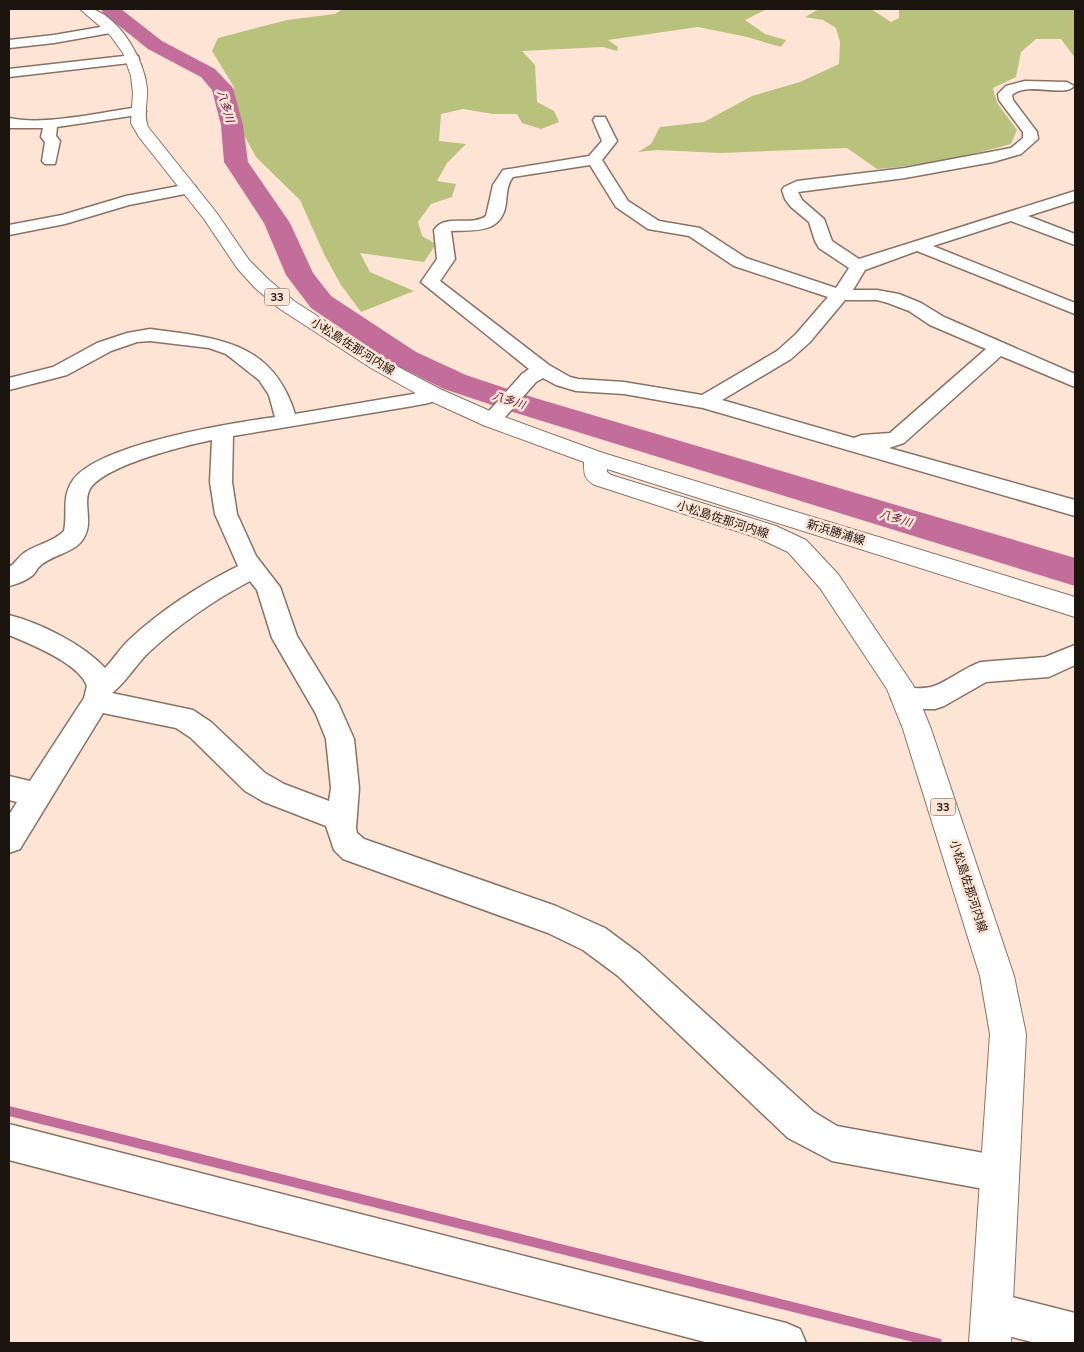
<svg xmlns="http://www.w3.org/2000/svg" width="1084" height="1352" font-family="Mulish,'Noto Sans JP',sans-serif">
  <rect width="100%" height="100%" fill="#fee4d5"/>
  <!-- green -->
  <path fill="#b8c27c" d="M 343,9 L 767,9 L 745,20 L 765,34 L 786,40 L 781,47 L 747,37 L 698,27 L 608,40 L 618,47 L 617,51 L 603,47 L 522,51 L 535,65 L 537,102 L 554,111 L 559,122 L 541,129 L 522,123 L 517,114 L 493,114 L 463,109 L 441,114 L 439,141 L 466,144 L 447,163 L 437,181 L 456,184 L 452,197 L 431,204 L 418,222 L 422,236 L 436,244 L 424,262 L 360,253 L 370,272 L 414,291 L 361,312 L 341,285 L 324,254 L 300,200 L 256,157 L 234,117 L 234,87 L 212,51 L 218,38 L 287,20 L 335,14 Z
    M 819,9 L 871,9 L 891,22 L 899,18 L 899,9 L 1075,9 L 1075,58 L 1061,39 L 1036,39 L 1021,52 L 1016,77 L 993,88 L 997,103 L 1017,130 L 1011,144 C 968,156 922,166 877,169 L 847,148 L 721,153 L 657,150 L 638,152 L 651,144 L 660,127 L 704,122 L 752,96 L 800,82 L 839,64 L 840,42 L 836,28 L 823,20 L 805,17 Z"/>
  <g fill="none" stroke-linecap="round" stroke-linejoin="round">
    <!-- stream -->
    <path fill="#c26d9a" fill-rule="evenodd" d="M 9,1106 L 941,1339 L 942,1343 L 917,1343 L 9,1116 Z"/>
    <!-- river -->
    <path fill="#c26d9a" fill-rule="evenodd" d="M 101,9 L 121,9 L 162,41 L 215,69 L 233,88 L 243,125 L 248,162 L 290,223 L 313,273 L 331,296 L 416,352 L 466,375 L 535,398 L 1075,558 L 1075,586 L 513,412 L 444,389 L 394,364 L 311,308 L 286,275 L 264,223 L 224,162 L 221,125 L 212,90 L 201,77 L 148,49 L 103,13 Z"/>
    <defs>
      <path id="minor" d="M 112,25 L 116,26 L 118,29 L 116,32 L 54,43 L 9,48 L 9,40 L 54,35 Z
        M 133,55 L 138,56 L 139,59 L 138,62 L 9,77 L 9,69 Z
        M 1025,81 L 1067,82 L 1074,86 C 1064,98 1028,81 1012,95 L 1013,100 L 1037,132 L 1038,139 L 1021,154 L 993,162 L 905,178 L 798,192 L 802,200 L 824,219 L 832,241 L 859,259 L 1075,191 L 1075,201 L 1028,216 L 1075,234 L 1075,245 L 1011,221 L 933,246 L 1075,303 L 1075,314 L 917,251 L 865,270 L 853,290 L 877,290 L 899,294 L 921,303 L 944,317 L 1075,374 L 1075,387 L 1001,356 L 904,443 L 889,448 L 1075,500 L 1075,516 L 703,408 L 624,394 L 576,391 L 556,385 L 543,378 L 536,382 L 498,425 L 491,426 L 484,425 L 481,420 L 522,374 L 529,369 L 421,282 L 437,259 L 434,230 C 445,213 471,227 486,216 L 493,185 L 503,170 L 589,156 L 602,141 L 593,120 L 595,117 L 605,117 L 617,141 L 602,160 L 628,201 L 659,221 L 700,228 L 746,258 L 836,288 L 849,268 L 819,248 L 815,241 L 809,222 L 791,207 L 785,199 L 782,190 L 784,187 L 797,181 L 905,168 L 1011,148 L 1023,138 L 1023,132 L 999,100 L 998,94 L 1006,86 ZM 590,165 L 616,207 L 648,229 L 689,236 L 734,266 L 828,297 L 796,334 L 777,351 L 702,395 L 624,382 L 578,379 L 570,377 L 549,365 L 440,281 L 455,259 L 451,231 C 475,230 502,234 506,203 C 507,194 507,184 513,177 ZM 845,300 L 877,300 L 888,303 L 909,311 L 930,325 L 986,349 L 890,433 L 862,435 L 854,438 L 722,400 L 791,359 L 810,342 Z
        M 139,107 L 146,111 L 144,114 L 57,127 L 56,136 L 60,141 L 55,164 L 45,164 L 42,161 L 45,142 L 41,137 L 43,128 L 9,128 L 9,118 C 44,126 102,112 139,107 Z
        M 189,184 L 195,186 L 197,189 L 195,192 L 129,205 L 65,224 L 9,235 L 9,225 L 62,215 L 126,196 Z
        M 150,329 C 216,338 272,340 295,414 L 413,394 L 433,388 L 440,390 L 443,394 C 437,403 423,404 413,406 L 233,436 L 232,482 L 237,514 L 256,556 L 280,587 L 297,636 L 338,703 L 354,739 L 359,788 L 356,828 L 357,833 L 364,839 L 556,906 L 605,928 L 640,954 L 814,1112 L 837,1126 L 1000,1156 L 1013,1161 L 1018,1174 L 1013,1187 L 1000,1192 L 832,1161 L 788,1138 L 618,976 L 583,950 L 548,933 L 343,859 L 334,850 L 326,826 L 264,802 L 245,791 L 191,738 L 176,728 L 103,713 L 20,849 L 9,853 L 9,815 L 17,802 L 9,800 L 9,776 L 30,781 L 84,698 L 87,686 C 79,663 30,644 9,635 L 9,615 C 40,623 83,644 105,668 C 114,659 120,648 130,639 C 161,610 200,585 238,566 L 215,514 L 210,482 L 212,440 C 183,446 111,464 92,486 C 82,498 91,516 87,530 C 81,554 55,552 40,566 C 37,568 36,572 33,575 C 27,580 17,584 9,586 L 9,567 C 16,563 18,557 24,553 C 36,544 52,543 64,531 C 68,513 61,497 73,480 C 99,444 231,423 275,417 L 269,395 L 259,380 L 226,354 L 209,348 L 150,341 L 137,342 L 111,351 L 67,375 L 9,390 L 9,378 L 53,367 L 97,343 L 127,333 ZM 250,581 L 257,590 L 272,638 L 316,714 L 326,739 L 331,788 L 329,801 L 284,784 L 265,773 L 211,722 L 193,710 L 112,693 C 126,682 135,666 148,653 C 178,625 214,600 250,581 Z
        M 1075,645 L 1075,665 L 1049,677 L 986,682 L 944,706 L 935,709 L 904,709 L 895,706 L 891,698 L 895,690 C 907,686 918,690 931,687 C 944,684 965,667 981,662 L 1045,657 Z
        M 9,1124 L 786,1323 L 800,1329 L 806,1343 L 709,1343 L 9,1160 Z
        M 992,1292 L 1075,1313 L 1075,1343 L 1036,1343 L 992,1332 L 978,1326 L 972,1312 L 978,1298 Z"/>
      <path id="major" d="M 80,9 C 84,9 91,8 95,10 C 122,21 144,60 147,88 C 148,101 143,114 148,127 L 216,212 L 249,260 L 269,280 L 294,301 L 385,360 L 440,389 L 499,415 L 603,453 L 1075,597 L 1075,617 L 607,469 L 607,472 L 611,475 L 776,526 L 806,540 L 838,574 L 913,685 L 931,729 L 1014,976 L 1026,1034 L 1011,1343 L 969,1343 L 990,1034 L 980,976 L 903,729 L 887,689 L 820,588 L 788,552 L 758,538 L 595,485 C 584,479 584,474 584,462 L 483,425 L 426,399 L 371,368 L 280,309 L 255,288 L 237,268 L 204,219 L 139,137 L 131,123 L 133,93 L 131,76 L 123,53 L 110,35 Z"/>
    </defs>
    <!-- minor casing -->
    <use href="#minor" stroke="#897265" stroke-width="3"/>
    <!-- major casing -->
    <use href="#major" stroke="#897265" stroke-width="2"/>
    <!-- minor -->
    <use href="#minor" fill="#fff" fill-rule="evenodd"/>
    <!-- major -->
    <use href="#major" fill="#fff" fill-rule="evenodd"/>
  </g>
  <g text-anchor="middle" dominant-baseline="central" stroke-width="5" stroke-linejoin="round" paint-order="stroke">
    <!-- far-water labels -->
    <g font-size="11" font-style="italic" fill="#5c0e3e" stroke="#fee4d5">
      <text transform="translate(226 106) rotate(73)">八多川</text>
      <text transform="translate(509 400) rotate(18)">八多川</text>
      <text transform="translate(896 518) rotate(17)">八多川</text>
    </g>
    <!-- shield labels -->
    <g fill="#fee4d5" stroke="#60524a" stroke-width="1">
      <rect x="264.5" y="288.5" width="25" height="17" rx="4"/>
      <rect x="930.5" y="798.5" width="25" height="17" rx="4"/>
    </g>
    <g font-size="11" font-weight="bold" fill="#1c140f">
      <text x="277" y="297">33</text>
      <text x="943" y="807">33</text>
    </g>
    <!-- street labels -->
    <g font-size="12" fill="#1c140f" stroke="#fee4d5">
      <text transform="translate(353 346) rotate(32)">小松島佐那河内線</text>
      <text transform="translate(723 519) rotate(18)">小松島佐那河内線</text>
      <text transform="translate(836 532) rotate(17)">新浜勝浦線</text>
      <text transform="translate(969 886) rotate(72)">小松島佐那河内線</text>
    </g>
  </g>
  <!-- border -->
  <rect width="1084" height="1352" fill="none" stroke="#1c140f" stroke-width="20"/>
</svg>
